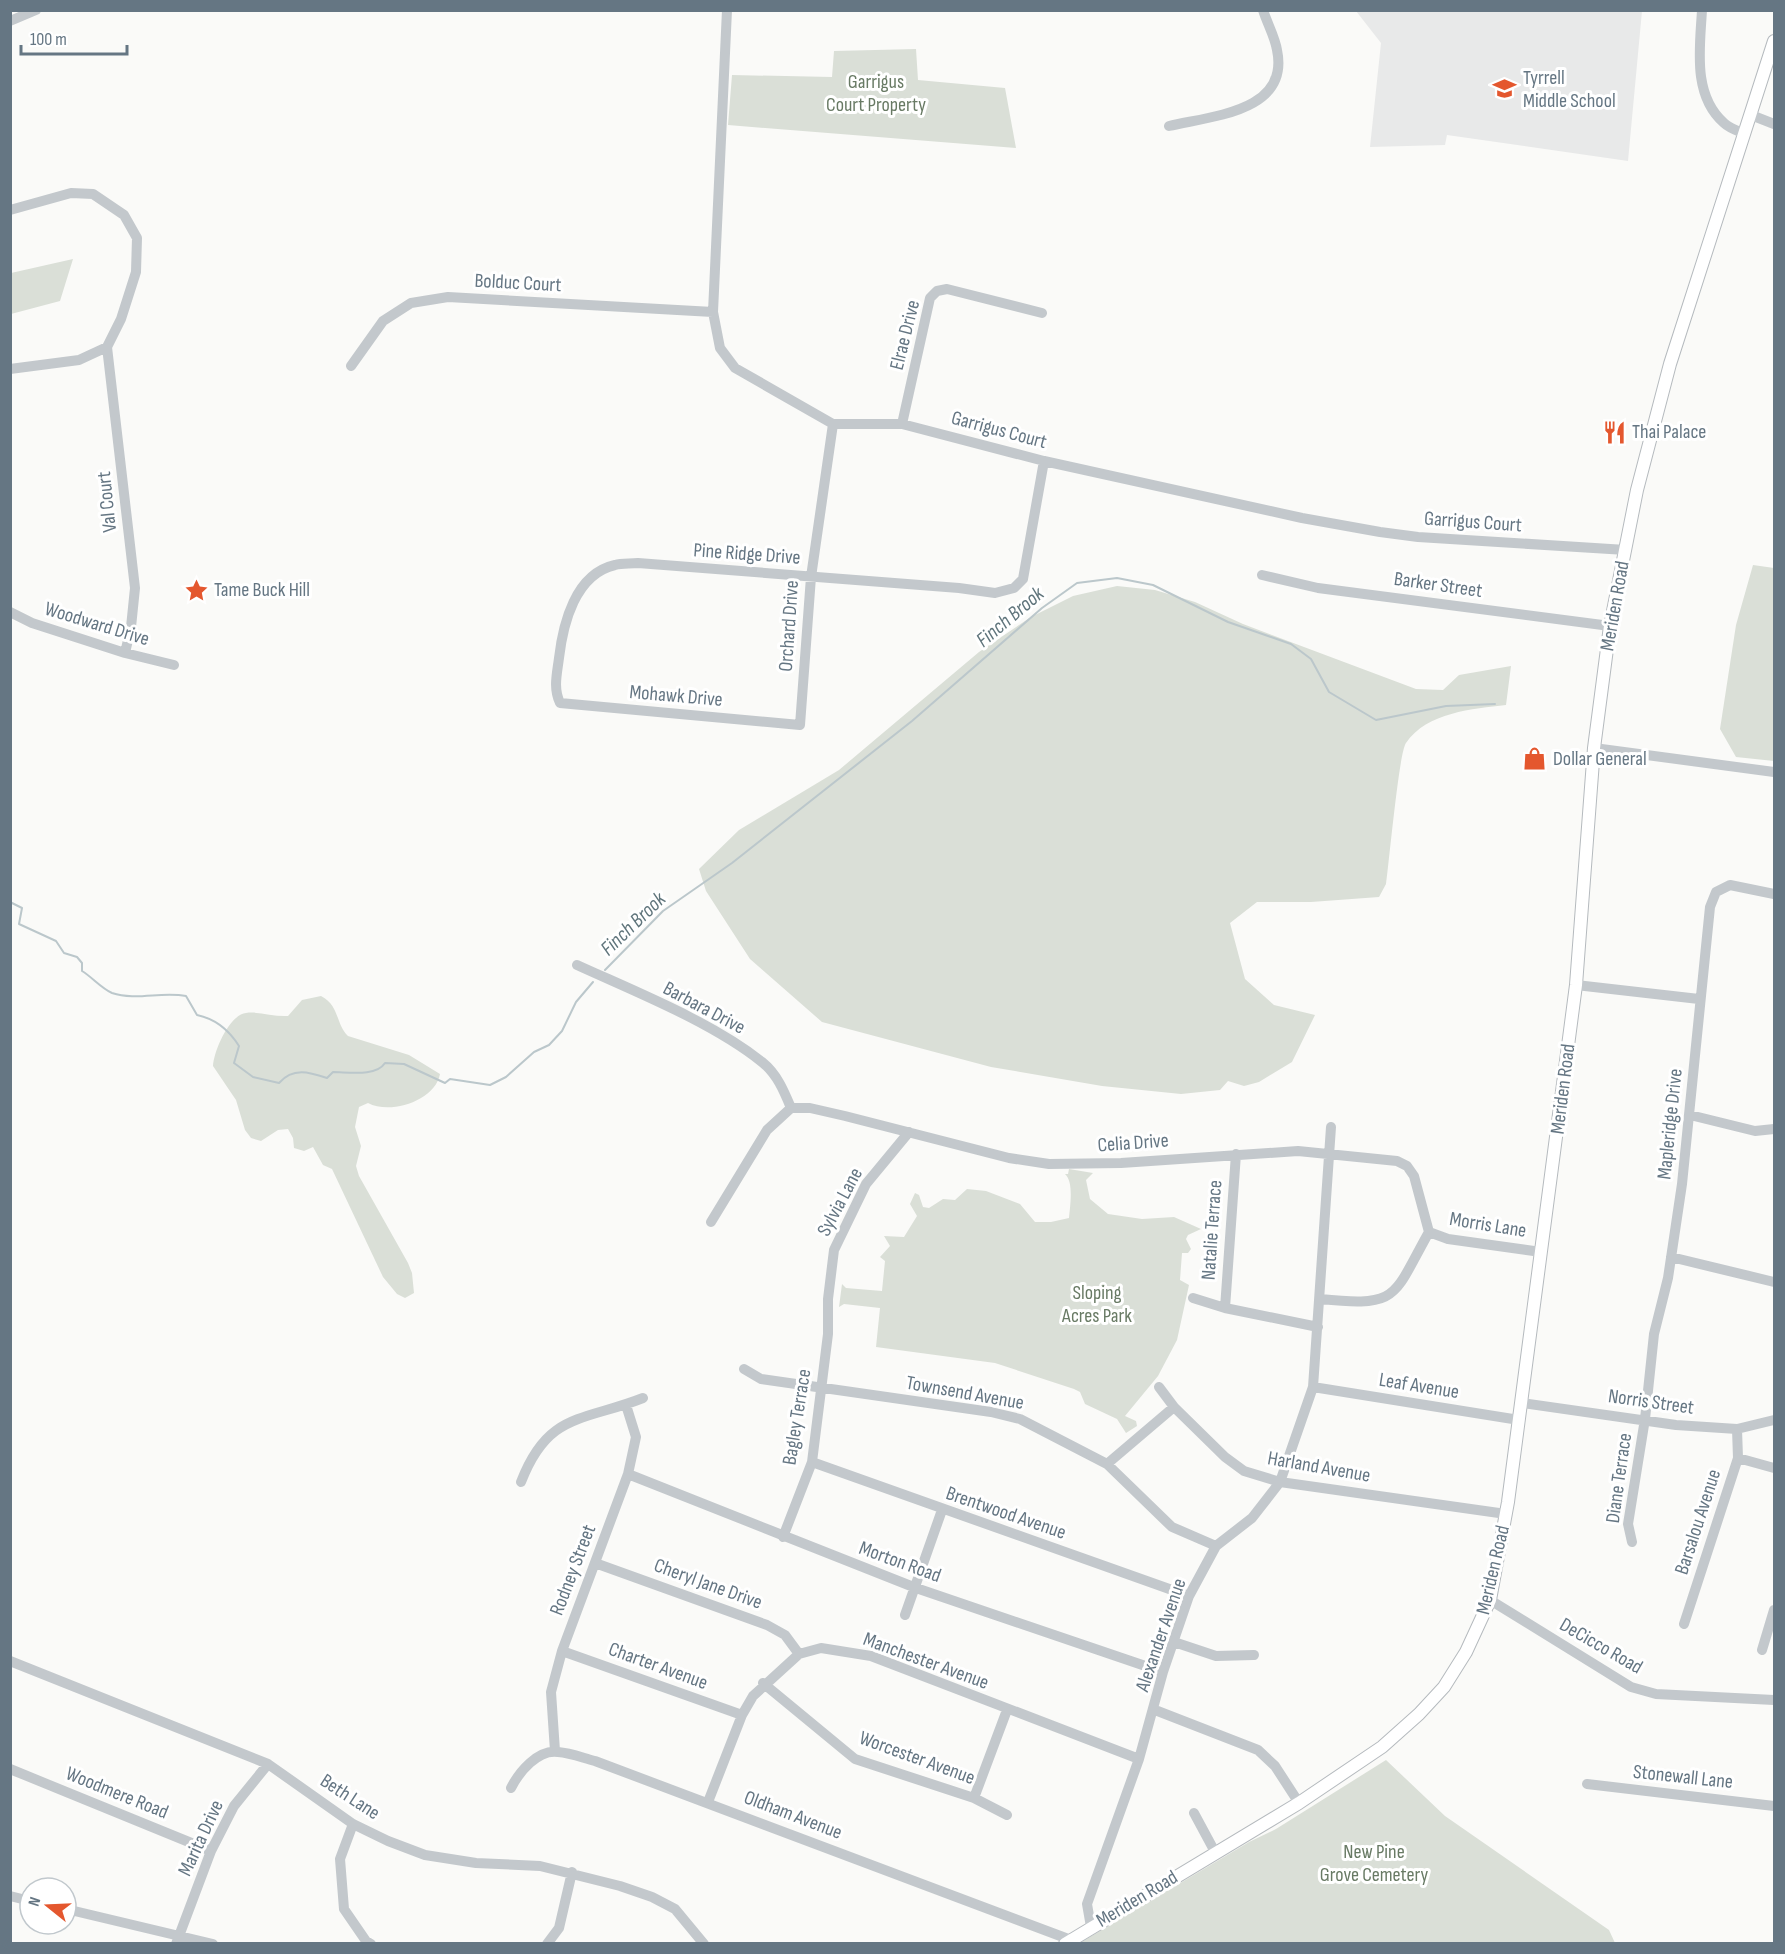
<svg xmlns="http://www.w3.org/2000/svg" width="1785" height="1954" font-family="'Sofia Sans Condensed',sans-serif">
  <rect width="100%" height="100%" fill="#fafaf8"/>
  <!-- built -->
  <path fill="#e8e9e9" d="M 1345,11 L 1642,11 L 1628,161 L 1447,135 L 1445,145 L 1370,147 L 1381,43 L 1356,11 Z"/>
  <!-- green -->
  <path fill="#dadfd7" d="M 916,49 L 918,80 L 1005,88 L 1016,148 L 728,125 L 732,75 L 832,77 L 834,51 Z
    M 73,259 L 60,301 L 11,314 L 11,273 Z
    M 1753,565 L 1774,568 L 1774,761 L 1736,757 L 1720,729 L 1736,625 Z
    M 1117,586 L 1155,590 L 1195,602 L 1243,624 L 1416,689 L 1443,690 L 1459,675 L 1511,666 L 1506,705 C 1473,709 1427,712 1406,743 C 1399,752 1389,864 1386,884 L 1379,897 L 1311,902 L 1257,902 L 1230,923 L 1245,979 L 1274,1005 L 1315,1015 L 1292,1062 L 1259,1082 L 1244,1086 L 1228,1081 L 1220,1090 L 1181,1094 L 1102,1086 L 991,1067 L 822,1022 L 750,959 L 706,891 L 699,869 L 739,830 L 839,770 L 979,652 L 1031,617 L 1073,596 Z
    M 321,996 C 340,1006 335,1023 348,1036 L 409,1055 L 440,1074 C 435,1101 390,1115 368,1103 L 359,1107 L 355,1127 L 361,1146 L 356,1166 L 359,1176 L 408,1263 L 412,1273 L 414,1293 L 405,1298 L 397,1294 L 383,1277 L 332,1169 L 323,1165 L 313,1147 L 304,1151 L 294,1148 L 293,1138 L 288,1129 L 278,1130 L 261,1141 L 251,1138 L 245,1130 L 236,1100 L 213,1066 C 214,1051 229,1015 246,1013 C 259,1011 274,1017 288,1016 L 302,1000 Z
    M 1069,1169 L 1093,1173 L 1086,1180 L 1090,1199 L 1108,1214 L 1142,1219 L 1174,1217 L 1201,1229 L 1188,1235 L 1186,1239 L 1191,1249 L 1188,1253 L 1182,1253 L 1180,1280 L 1189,1285 L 1177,1340 L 1158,1376 L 1125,1416 L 1136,1421 L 1137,1426 L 1126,1433 L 1117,1419 L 1085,1404 L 1080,1392 L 1074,1389 L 995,1363 L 876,1347 L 880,1308 L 844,1304 L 839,1307 L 842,1284 L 846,1288 L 882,1291 L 885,1261 L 880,1257 L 890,1246 L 884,1236 L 904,1237 L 917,1216 L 910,1204 L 915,1193 L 919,1195 L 923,1207 L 929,1208 L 943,1199 L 955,1200 L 967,1189 L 986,1191 L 1020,1204 L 1035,1222 L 1051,1222 L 1069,1218 C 1070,1206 1074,1182 1065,1174 L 1068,1174 Z
    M 1386,1760 L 1445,1816 L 1609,1930 L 1615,1943 L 1080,1943 L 1249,1842 L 1276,1829 Z"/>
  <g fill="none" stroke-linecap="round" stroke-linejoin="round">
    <!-- stream -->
    <path stroke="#bbc7cb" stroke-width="2" d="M 10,902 L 22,908 L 19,924 L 56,941 L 64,953 L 77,957 L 82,963 L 82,971 C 92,977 101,988 112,993 C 136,1001 162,991 186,996 L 197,1015 C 216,1019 229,1030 239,1046 L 234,1063 L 253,1077 L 279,1083 C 293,1067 309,1072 327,1078 L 333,1072 C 348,1072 376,1077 385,1063 L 404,1064 L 445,1083 L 450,1079 L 490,1085 L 506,1077 L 534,1052 L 549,1045 L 562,1031 L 576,1002 L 593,982
      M 605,970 L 663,911 L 732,863 L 912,721 L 1042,608 L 1077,583 L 1117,578 L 1153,585 L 1228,622 L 1291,644 L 1311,659 L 1329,692 L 1376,720 L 1446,706 L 1495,704"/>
    <defs>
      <path id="major" d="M 1065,1944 L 1299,1803 L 1382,1747 L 1419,1714 L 1444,1687 L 1466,1652 L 1490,1600 L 1508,1502 L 1576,985 L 1594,748 L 1610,626 L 1637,490 L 1670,364 L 1774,41"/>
    </defs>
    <!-- major casing -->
    <use href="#major" stroke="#b5babe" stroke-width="14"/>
    <!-- minor -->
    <path stroke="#c3c8cc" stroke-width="10" d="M 727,10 L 713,312 L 720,348 L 735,368 L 833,424 L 902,424 L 1044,461 L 1302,518 L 1380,532 L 1418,537 L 1626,550
      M 1702,10 C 1700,47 1692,95 1724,123 C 1729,128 1738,131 1745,134
      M 10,21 L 36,10
      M 1751,115 L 1774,124
      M 1169,126 C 1211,116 1290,112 1277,50 C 1275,37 1267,23 1263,10
      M 10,210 L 71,193 L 93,194 L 124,215 L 137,238 L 136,272 L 121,319 L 107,347 L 79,360 L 10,369
      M 107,347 L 135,588 L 131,627 L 125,653
      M 351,366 L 383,321 L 411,303 L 448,297 L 713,312
      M 833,424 L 811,577 L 800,725 L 560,703 C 553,688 557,674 559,658 C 563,624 575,574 615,565 C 622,563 630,564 638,563 L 959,588 L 995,593 L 1014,588 L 1023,579 L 1044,461
      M 902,424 L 930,298 L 937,291 L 947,289 L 1042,313
      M 1262,575 L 1318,588 L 1610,626
      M 10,612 L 32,623 L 125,653 L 174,665
      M 1594,748 L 1774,772
      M 577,965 C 636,992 712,1022 762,1062 C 777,1074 784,1091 791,1108
      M 1576,985 L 1699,999
      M 1690,1115 L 1755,1131 L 1774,1129
      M 711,1222 L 767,1130 L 791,1108 L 810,1108 L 845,1116 L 1009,1158 L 1049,1164 L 1121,1163 L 1298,1151 L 1397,1161 L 1407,1166 L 1414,1176 L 1429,1232 C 1392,1298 1400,1307 1320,1299
      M 1429,1232 L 1448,1239 L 1541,1252
      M 1671,1257 L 1774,1282
      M 1193,1298 L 1225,1308 L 1318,1327
      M 1225,1308 L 1236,1154
      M 744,1369 L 761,1379 L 991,1412 L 1020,1419 L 1107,1464 L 1172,1527 L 1216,1546
      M 1159,1387 L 1174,1407 L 1225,1457 L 1244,1471 L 1280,1482 L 1506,1514
      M 1313,1387 L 1519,1420
      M 1522,1403 L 1676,1425 L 1737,1429 L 1774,1420
      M 1738,1458 L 1774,1468
      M 812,1462 L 1189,1596
      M 1107,1464 L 1174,1407
      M 628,1474 L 916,1588 L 1163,1672
      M 521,1482 C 548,1412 582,1422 643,1398
      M 783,1537 L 812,1462 L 828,1334 L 828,1299 L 834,1250 L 866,1184 L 909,1132
      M 1632,1542 L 1628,1524 L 1645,1419 L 1654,1334 L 1668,1278 L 1682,1184 L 1710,907 L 1716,892 L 1730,885 L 1774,894
      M 595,1563 L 767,1625 L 785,1635 L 799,1654
      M 1490,1600 L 1631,1687 L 1656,1694 L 1774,1700
      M 905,1615 L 942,1510
      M 1684,1624 L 1738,1458 L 1737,1429
      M 1174,1642 L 1216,1656 L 1254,1655
      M 1762,1650 L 1774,1610
      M 562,1651 L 742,1715
      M 10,1661 L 268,1764 L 353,1824 L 388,1841 L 425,1855 L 476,1863 L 540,1866 L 620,1886 L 652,1897 L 675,1909 L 704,1944
      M 763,1683 L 855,1759 L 974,1798 L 1007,1815
      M 1155,1710 L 1258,1750 L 1275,1766 L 1299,1803
      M 555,1751 L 551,1692 L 562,1651 L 628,1474 L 636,1437 L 626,1405
      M 10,1769 L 211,1851
      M 1587,1784 L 1774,1806
      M 511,1788 C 519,1772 538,1749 558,1752 C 571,1753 583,1758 595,1761 L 1071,1940
      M 974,1798 L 1007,1710
      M 708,1802 L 742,1715 L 753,1696 L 799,1654 L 821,1648 L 871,1656 L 1139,1759
      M 1194,1813 L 1215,1852
      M 353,1824 L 340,1859 L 344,1909 L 366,1941 L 371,1944
      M 10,1896 L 30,1901
      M 66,1909 L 213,1944
      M 1091,1927 L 1087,1904 L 1139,1759 L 1163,1672 L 1189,1596 L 1216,1546 L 1252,1518 L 1280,1482 L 1313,1387 L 1331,1127
      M 176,1944 L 211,1851 L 234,1806 L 268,1764
      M 547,1944 L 559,1928 L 572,1872"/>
    <!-- major -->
    <use href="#major" stroke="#fff" stroke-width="12"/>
  </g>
  <!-- icons -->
  <defs>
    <symbol id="school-bare" viewBox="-9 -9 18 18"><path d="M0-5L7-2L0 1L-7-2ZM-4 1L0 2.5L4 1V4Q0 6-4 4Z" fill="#e4572e" stroke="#fff" stroke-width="2.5" paint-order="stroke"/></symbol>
    <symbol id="restaurant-bare" viewBox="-9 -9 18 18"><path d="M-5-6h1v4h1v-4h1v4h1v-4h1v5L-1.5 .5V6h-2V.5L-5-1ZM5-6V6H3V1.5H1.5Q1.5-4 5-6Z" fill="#e4572e" stroke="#fff" stroke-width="2.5" paint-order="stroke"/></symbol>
    <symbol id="sight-bare" viewBox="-9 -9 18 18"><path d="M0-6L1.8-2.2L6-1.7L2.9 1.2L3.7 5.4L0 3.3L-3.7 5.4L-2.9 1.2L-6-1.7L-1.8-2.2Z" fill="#e4572e" stroke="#fff" stroke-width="2.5" paint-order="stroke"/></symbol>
    <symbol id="shop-bare" viewBox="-9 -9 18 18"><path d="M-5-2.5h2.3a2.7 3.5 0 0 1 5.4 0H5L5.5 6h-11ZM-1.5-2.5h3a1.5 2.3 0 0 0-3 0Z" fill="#e4572e" stroke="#fff" stroke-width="2.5" paint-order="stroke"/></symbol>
  </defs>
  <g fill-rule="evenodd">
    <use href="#school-bare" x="1488" y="72" width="33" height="33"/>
    <use href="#restaurant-bare" x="1598" y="416" width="33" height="33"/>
    <use href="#sight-bare" x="180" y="574" width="33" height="33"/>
    <use href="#shop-bare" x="1518" y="742" width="33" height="33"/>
  </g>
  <g text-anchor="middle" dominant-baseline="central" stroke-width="6" stroke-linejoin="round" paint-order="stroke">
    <!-- poi labels -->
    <g font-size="20" fill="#657683" stroke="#fff" text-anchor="start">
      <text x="1523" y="78">Tyrrell<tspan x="1523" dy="23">Middle School</tspan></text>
      <text x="1632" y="432">Thai Palace</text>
      <text x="214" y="590">Tame Buck Hill</text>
      <text x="1553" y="759">Dollar General</text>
    </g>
    <!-- park labels -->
    <g font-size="20" fill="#687a64" stroke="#fff">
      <text x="876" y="82">Garrigus<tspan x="876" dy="23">Court Property</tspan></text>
      <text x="1097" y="1293">Sloping<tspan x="1097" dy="23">Acres Park</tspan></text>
      <text x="1374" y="1852">New Pine<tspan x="1374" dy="23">Grove Cemetery</tspan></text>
    </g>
    <!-- street labels -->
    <g font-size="20" fill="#657683" stroke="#fff">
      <text transform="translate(518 283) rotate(3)">Bolduc Court</text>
      <text transform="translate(905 335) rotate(-76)">Elrae Drive</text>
      <text transform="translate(999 430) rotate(15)">Garrigus Court</text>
      <text transform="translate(107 502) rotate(-96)">Val Court</text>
      <text transform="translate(1473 522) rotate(4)">Garrigus Court</text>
      <text transform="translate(747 554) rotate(4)">Pine Ridge Drive</text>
      <text transform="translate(1438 585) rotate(8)">Barker Street</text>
      <text transform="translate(1615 606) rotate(-80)">Meriden Road</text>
      <text transform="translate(97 624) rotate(17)">Woodward Drive</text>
      <text transform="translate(789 626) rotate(-86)">Orchard Drive</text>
      <text transform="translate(676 696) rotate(5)">Mohawk Drive</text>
      <text transform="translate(704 1008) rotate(28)">Barbara Drive</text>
      <text transform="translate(1563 1089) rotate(-83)">Meriden Road</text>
      <text transform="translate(1670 1124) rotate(-84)">Mapleridge Drive</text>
      <text transform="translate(1133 1143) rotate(-4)">Celia Drive</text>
      <text transform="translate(840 1202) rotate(-62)">Sylvia Lane</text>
      <text transform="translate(1488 1225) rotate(9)">Morris Lane</text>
      <text transform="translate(1212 1230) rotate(-86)">Natalie Terrace</text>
      <text transform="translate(1419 1386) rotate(9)">Leaf Avenue</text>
      <text transform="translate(965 1393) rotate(10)">Townsend Avenue</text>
      <text transform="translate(1651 1402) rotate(8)">Norris Street</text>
      <text transform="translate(797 1417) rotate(-81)">Bagley Terrace</text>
      <text transform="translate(1319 1467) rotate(10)">Harland Avenue</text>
      <text transform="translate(1619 1478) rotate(-82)">Diane Terrace</text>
      <text transform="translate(1006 1513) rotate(19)">Brentwood Avenue</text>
      <text transform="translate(1698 1522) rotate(-72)">Barsalou Avenue</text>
      <text transform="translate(900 1562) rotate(20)">Morton Road</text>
      <text transform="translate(573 1570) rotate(-69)">Rodney Street</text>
      <text transform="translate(1493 1570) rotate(-77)">Meriden Road</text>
      <text transform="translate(708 1584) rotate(20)">Cheryl Jane Drive</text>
      <text transform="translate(1161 1635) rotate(-71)">Alexander Avenue</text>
      <text transform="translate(1601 1646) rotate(30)">DeCicco Road</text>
      <text transform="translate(926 1661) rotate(20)">Manchester Avenue</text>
      <text transform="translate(658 1666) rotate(20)">Charter Avenue</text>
      <text transform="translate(917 1758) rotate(20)">Worcester Avenue</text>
      <text transform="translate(1683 1777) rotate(6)">Stonewall Lane</text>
      <text transform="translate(117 1793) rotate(22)">Woodmere Road</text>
      <text transform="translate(350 1797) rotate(33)">Beth Lane</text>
      <text transform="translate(793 1815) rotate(21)">Oldham Avenue</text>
      <text transform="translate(201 1838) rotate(-65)">Marita Drive</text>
      <text transform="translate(1137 1899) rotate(-31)">Meriden Road</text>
    </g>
    <!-- water labels -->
    <g font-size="21" font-style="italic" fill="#60757c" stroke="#fff">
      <text transform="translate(1010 617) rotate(-40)">Finch Brook</text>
      <text transform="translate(633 924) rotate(-44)">Finch Brook</text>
    </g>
  </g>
  <!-- border -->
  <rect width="1785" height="1954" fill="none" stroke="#657683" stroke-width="24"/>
  <!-- north arrow -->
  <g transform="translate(48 1906) rotate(288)"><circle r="28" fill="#ffffff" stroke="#c1c8cd" stroke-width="1.5"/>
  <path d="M0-4.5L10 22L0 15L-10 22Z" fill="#e4572e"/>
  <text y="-9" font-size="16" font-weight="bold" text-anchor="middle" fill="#657683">N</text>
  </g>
  <!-- scale -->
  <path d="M21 45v9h106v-9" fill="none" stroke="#657683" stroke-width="3"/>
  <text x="30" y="45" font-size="18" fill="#657683" stroke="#ffffff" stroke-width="4.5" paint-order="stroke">100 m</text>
</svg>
